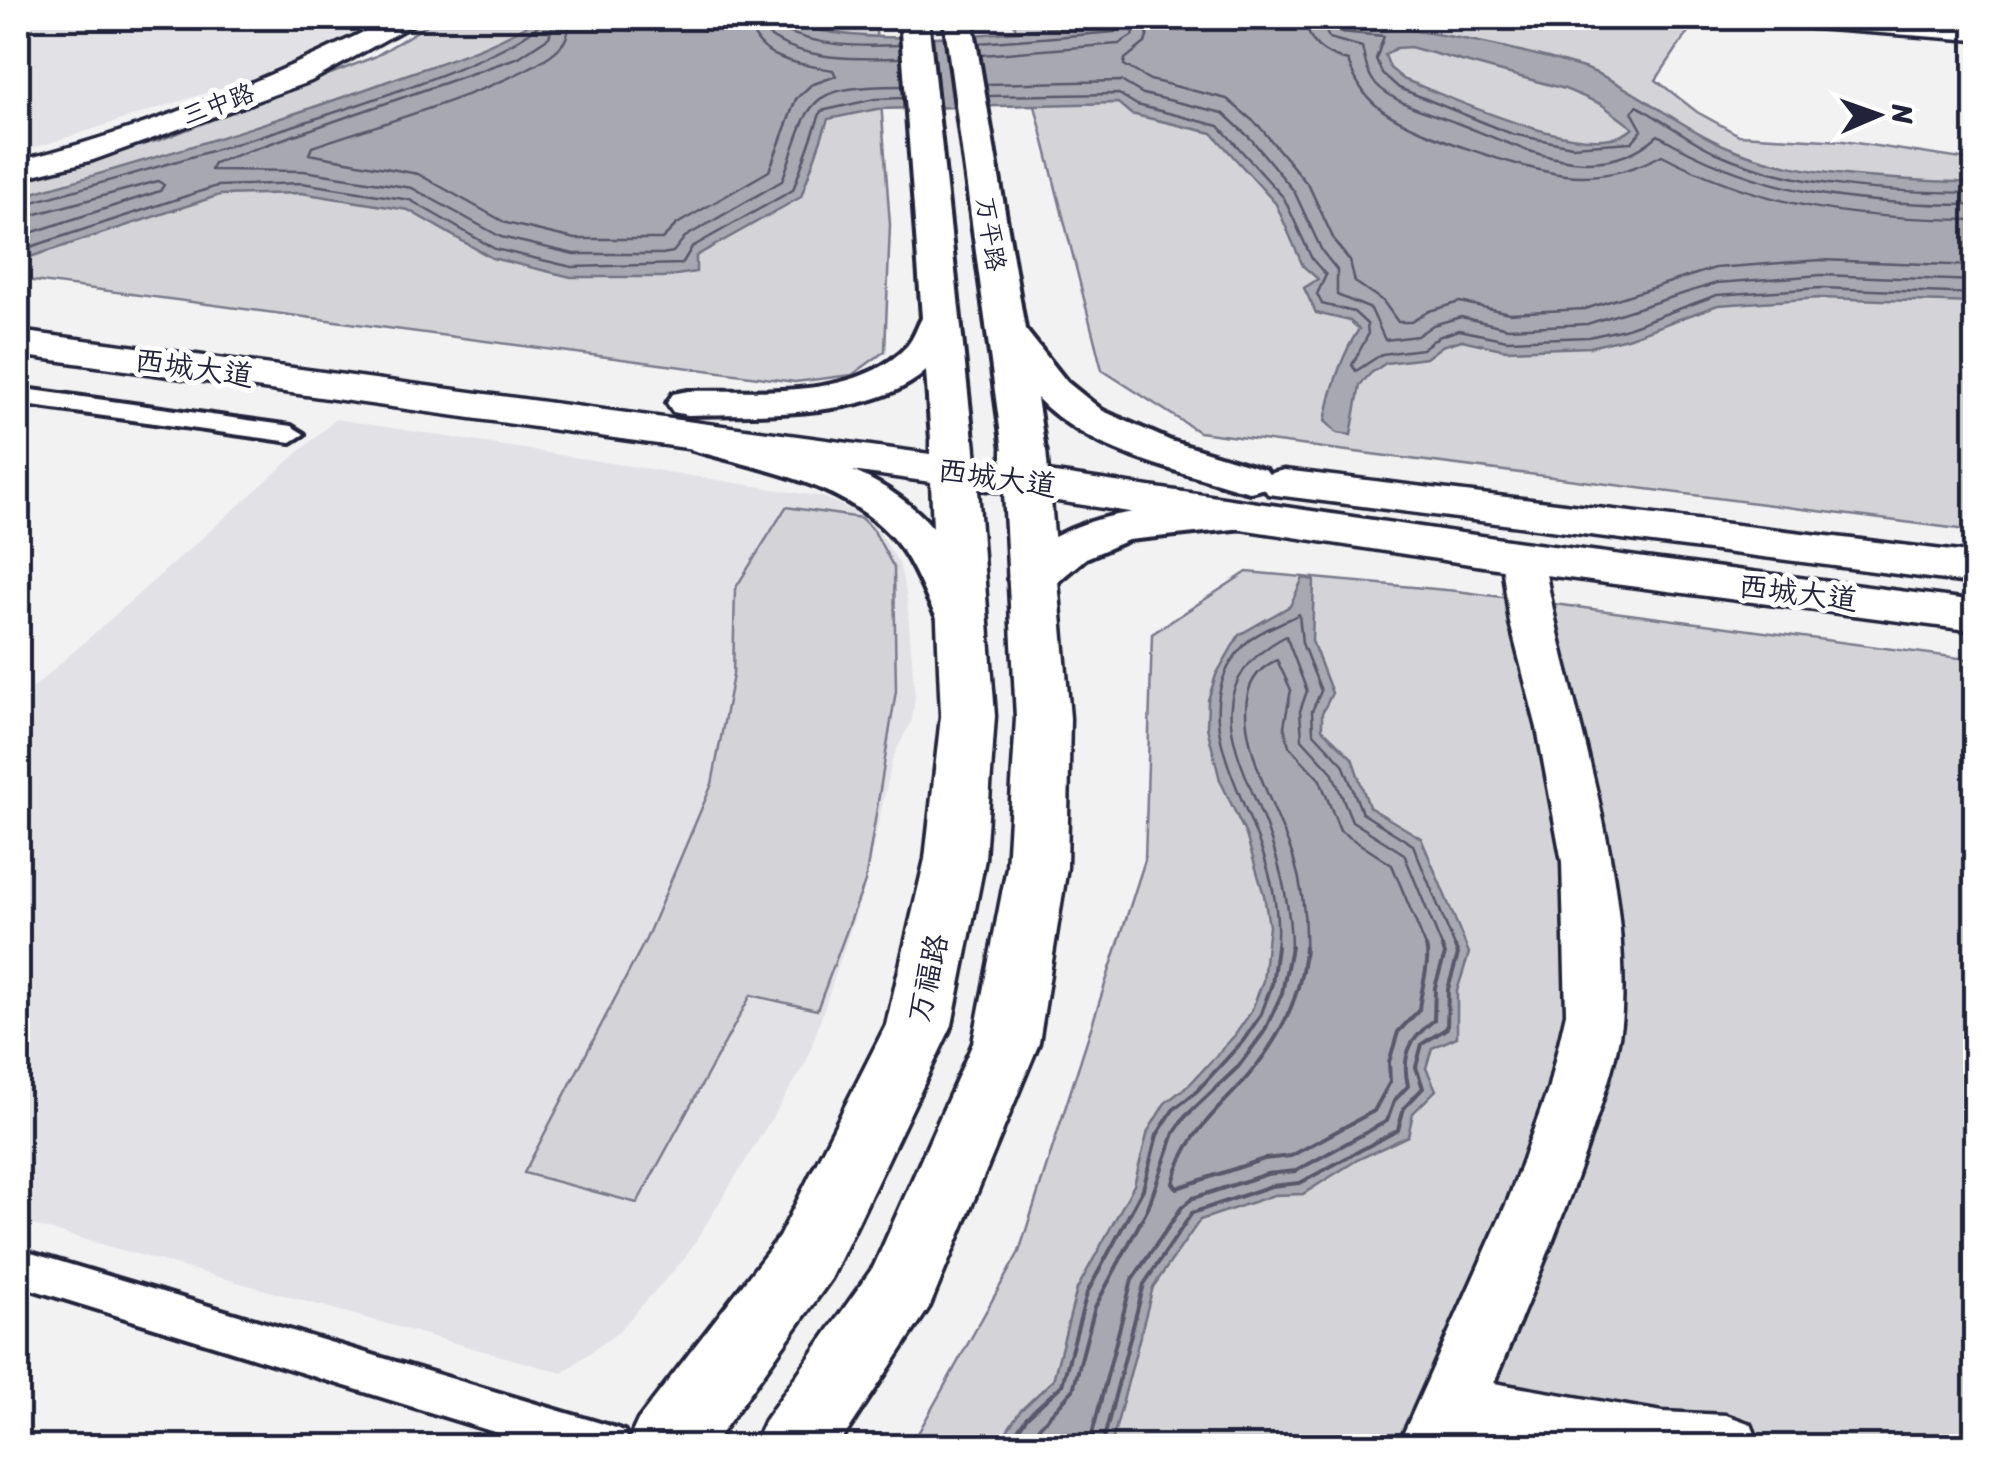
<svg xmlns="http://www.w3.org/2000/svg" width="1993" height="1464" font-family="Sriracha,'LXGW WenKai TC',sans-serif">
  <rect width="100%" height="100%" fill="#f2f2f3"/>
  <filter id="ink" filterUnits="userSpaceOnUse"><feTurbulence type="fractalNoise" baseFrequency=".01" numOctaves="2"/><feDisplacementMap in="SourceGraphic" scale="20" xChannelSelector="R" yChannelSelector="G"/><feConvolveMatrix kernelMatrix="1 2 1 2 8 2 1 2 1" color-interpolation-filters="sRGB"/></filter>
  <g filter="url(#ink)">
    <!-- built -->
    <path fill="#e2e2e6" d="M 18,18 L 385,18 L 259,76 L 18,153 Z
      M 336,419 L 823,497 L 864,516 L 880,533 L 899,563 L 907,598 L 915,697 L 912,720 L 893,757 L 863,892 L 806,1063 L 685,1258 L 617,1333 L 562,1373 L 18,1221 L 18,701 Z"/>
    <!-- green -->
    <path fill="#d3d3d8" stroke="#7a7a8a" stroke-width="2.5" d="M 439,18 L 875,18 L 890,225 L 885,351 L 852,375 L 795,382 L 18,279 L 18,178 L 160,140 L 374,57 Z
      M 1541,18 L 1692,26 L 1656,80 L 1697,112 L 1739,135 L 1843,141 L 1975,161 L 1975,531 L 1199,432 L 1102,370 L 1013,19 Z
      M 786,507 L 861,518 L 874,531 L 894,568 L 896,691 L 865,882 L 817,1010 L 751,995 L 637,1203 L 524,1173 L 646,939 L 712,784 L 733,675 L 735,589 Z
      M 1247,572 L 1457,591 L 1975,660 L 1975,1446 L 911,1446 L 1019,1252 L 1145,860 L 1152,634 Z"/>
    <!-- water -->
    <path fill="#a8a8b2" stroke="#727282" stroke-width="2.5" fill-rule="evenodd" d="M 539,18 L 775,18 C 883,60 1052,22 1167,18 C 1310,13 1451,28 1587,69 C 1636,89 1675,124 1723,145 C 1800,179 1892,179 1976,183 L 1975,303 L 1820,298 L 1718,305 L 1627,338 L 1590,347 L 1506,350 L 1462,340 L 1442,346 L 1426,358 L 1386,363 L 1371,373 L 1360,385 L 1351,435 L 1337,433 L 1325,421 C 1331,390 1341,356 1359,329 L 1350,321 L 1316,313 L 1304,288 L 1318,279 L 1303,266 L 1276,204 L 1212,133 L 1131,114 L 1118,103 L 877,109 L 828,119 L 801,197 L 696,256 L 696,272 L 663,277 L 571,277 L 492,258 L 408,210 L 301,193 L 220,195 L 18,261 L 18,197 C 143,162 268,125 391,80 C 441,62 494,47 539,18 ZM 1410,47 L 1565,89 L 1601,104 L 1633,128 C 1593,166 1450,97 1403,79 L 1390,68 L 1385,55 L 1396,48 Z
      M 1303,578 L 1314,580 L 1312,641 L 1332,693 L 1322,713 L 1322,729 L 1352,758 L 1369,807 L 1421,838 L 1469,953 L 1457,991 L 1457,1037 L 1432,1048 L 1426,1068 L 1436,1090 L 1413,1113 L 1408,1136 L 1357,1160 L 1303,1194 L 1274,1195 L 1200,1220 L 1153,1287 L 1111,1446 L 997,1446 L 1020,1411 L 1053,1380 L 1077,1289 L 1134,1185 L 1148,1131 L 1165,1103 L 1190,1084 L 1235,1035 L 1251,1012 L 1263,981 L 1269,926 L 1264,895 L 1246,835 L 1220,780 L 1207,727 L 1208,700 L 1216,675 L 1239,635 L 1290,606 Z"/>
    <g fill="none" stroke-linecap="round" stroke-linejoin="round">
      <!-- shore-far1 -->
      <path stroke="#58586b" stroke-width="2.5" d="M 555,18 L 549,37 L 519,57 L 214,163 L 211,170 L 304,171 L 412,188 L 501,237 L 574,254 L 662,254 L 673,252 L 685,237 L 782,181 C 812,97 803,87 902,86
        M 570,18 C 569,29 568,39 560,47 C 526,83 366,128 312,147 L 309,154 L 418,174 L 506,223 L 575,239 L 662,239 L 677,224 L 769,171 L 796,99 L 811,85 L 836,76 L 833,70 C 796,63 756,61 748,18
        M 763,18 L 768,35 C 805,61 856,59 900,58
        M 776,18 L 779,28 C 817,47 859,47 900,45
        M 1153,18 L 1145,43 L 1125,59 L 1124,65 L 1150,80 L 1227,99 L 1259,126 L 1309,186 L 1335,242 L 1350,261 L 1355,282 L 1383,301 L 1398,322 L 1411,322 L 1429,311 L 1460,302 L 1509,313 L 1585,309 L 1715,268 L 1821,260 L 1976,266
        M 1305,18 C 1308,44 1323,55 1348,61 C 1354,78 1362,94 1377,106 C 1407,132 1524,170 1565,175 C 1599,179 1632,171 1662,155 C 1765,209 1861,219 1976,220
        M 1320,18 L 1329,38 L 1362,47 C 1365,59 1367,74 1375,83 C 1396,105 1428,112 1457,123 C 1522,148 1598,190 1658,135 C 1761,196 1858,204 1976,205
        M 1332,18 L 1340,32 L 1384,36 L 1376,59 L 1382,73 L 1399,88 L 1512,134 L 1572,146 L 1632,142 L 1642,130 L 1632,112 L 1637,106 C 1664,121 1689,140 1717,153 C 1798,189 1889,192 1976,193
        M 979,43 L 1115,32 L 1123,27 L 1125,18
        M 981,55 L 1119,44 L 1133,35 L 1138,18
        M 986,84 L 1121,81 L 1143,94 L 1223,113 L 1251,139 L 1294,191 L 1322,251 L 1337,270 L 1337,295 L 1371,309 L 1385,340 L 1417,336 L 1433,325 L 1461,317 L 1508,328 L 1587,324 L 1717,283 L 1821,275 L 1976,281
        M 988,96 L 1119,94 L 1137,105 L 1219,126 L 1284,198 L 1312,259 L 1326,275 L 1317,294 L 1322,304 L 1354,312 L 1367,324 L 1368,335 L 1352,365 L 1356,371 L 1382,354 L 1422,349 L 1438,337 L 1459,330 L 1507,340 L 1589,337 L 1624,329 L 1717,295 L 1821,288 L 1976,294
        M 18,206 C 91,186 525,68 543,18
        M 18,219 L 158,181 L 164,185 L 160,191 L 18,237
        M 18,251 L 217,186 L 302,183 L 410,200 L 495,249 L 572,267 L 682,264 L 692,247 L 793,190 L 821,111 L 875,99 L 903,98
        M 1276,949 C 1281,910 1269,866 1254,830 C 1231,770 1190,702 1245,644 C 1258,631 1283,623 1299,614 L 1302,643 L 1321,691 L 1312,711 L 1313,732 L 1343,764 L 1362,813 L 1413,845 L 1456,949
        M 1291,949 C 1291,907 1281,868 1267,829 C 1240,756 1192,686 1286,636 L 1307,691 L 1300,711 L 1302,739 L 1332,772 L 1352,821 L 1404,854 L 1443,949
        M 1305,949 C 1306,917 1303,888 1293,857 C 1279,810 1205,690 1277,660 L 1291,690 L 1284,726 L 1289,746 L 1320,780 L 1340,831 L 1392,865 L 1427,949"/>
      <!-- shore -->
      <path stroke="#58586b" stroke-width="4" d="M 1305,947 C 1302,998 1277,1043 1244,1081 C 1214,1114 1184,1138 1173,1183 L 1177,1188 L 1264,1159 L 1291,1156 L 1374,1111 L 1390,1082 L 1389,1062 L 1398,1032 L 1419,1010 C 1420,992 1431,961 1426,947
        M 1007,1446 L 1027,1417 L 1062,1385 L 1087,1293 L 1143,1189 L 1157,1135 L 1173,1110 L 1197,1091 L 1243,1041 L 1260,1016 L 1272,984 L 1277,947
        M 1022,1446 L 1073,1390 L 1095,1307 L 1148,1208 L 1174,1133 L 1185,1117 L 1238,1067 L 1264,1032 L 1282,993 L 1291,947
        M 1089,1446 L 1132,1280 L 1182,1207 L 1193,1198 L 1267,1174 L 1296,1171 L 1387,1121 L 1394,1101 L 1408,1086 C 1401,1055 1410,1039 1434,1020 L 1435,987 L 1445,954 L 1442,947
        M 1102,1446 L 1144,1284 L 1192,1213 L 1271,1186 L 1300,1183 L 1398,1130 L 1404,1108 L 1423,1088 L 1416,1067 L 1422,1044 L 1447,1028 L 1448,989 L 1458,954 L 1455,947"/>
      <defs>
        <path id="street" d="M 18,388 L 291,426 L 304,434 L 291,442 L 18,404 Z
          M 18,1249 L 607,1425 L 624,1431 L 631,1446 L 540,1446 L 18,1285 Z"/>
        <path id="secondary" d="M 392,18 L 424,18 L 311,81 L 93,160 L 18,179 L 18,161 C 147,129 273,78 392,18 Z
          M 1775,18 L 1885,18 L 1976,24 L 1976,40 L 1787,26 L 1778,23 Z
          M 1522,544 L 1537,548 L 1543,557 C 1568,709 1629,854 1622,1011 C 1620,1050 1605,1092 1593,1129 C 1565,1216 1529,1299 1494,1383 L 1662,1412 L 1726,1415 L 1751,1424 L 1760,1446 L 1508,1446 L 1470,1440 L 1467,1446 L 1398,1446 L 1509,1198 L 1548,1090 L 1566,1013 L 1562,862 L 1537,728 L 1510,623 L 1501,557 L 1507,548 Z"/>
        <path id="primary" d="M 900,18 L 928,18 L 973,440 L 967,449 L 952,453 L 937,449 L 931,440 L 926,371 C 872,420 756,413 688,415 L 673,412 L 667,403 L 673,394 L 688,391 C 756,389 856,401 907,346 C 914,338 917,327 922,318 Z
          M 944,18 L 972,18 L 1025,329 L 1067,382 L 1103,411 L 1171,441 L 1266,470 L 1272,479 L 1266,488 L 1250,492 L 1234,488 C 1166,467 1088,451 1037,398 L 1045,450 L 1039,459 L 1024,463 L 1009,459 L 1003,450 Z
          M 707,428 C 786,448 879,464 934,529 C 956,557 971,591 987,622 L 980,632 L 963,637 L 946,632 C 928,607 920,576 903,551 C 857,485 764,470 692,450 L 686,441 L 692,432 Z
          M 1247,502 L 1263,506 L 1270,516 L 1263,526 L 1128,540 L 1086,558 L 1049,589 L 1032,593 L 1015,589 L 1008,579 C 1060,504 1167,509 1247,502 Z"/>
        <path id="highway" d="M 18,331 L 930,454 L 930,440 L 936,431 L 952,427 L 968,431 L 974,440 L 976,461 L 1002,465 L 1002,450 L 1008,440 L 1024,437 L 1040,440 L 1046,450 L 1048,472 L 1522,542 L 1976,601 L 1976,631 L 1522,572 L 1051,500 L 1070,718 L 1067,867 L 1039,1043 L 930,1306 L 838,1446 L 753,1446 L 765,1420 L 874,1266 L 973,1043 L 1007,867 L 1016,718 L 1004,492 L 978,489 L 995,716 L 985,859 L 952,1025 L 831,1279 L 712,1446 L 626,1446 L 638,1420 L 779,1237 L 886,1025 L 925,859 L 941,716 L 931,482 L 18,355 Z
          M 1284,470 L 1976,554 L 1976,584 L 1268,494 L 1261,484 L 1268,474 Z"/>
      </defs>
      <!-- street casing -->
      <use href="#street" stroke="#22223b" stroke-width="8"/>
      <!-- secondary casing -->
      <use href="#secondary" stroke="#22223b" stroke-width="7"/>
      <!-- primary casing -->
      <use href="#primary" stroke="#22223b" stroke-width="8"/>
      <!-- highway casing -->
      <use href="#highway" stroke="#22223b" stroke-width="7"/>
      <!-- street -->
      <use href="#street" fill="#fff" fill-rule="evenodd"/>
      <!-- secondary -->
      <use href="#secondary" fill="#fff" fill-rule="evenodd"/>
      <!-- primary -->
      <use href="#primary" fill="#fff" fill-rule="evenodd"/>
      <!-- highway -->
      <use href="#highway" fill="#fff" fill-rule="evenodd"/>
    </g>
  </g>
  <g text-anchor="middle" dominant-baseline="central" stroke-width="10" stroke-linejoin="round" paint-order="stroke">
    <!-- far-street labels -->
    <g font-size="25" fill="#22223b" stroke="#fff">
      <text transform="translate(218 104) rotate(-20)">三中路</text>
      <text transform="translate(991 234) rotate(81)">万平路</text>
    </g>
    <!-- street labels -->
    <g font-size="30" fill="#22223b" stroke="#fff">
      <text transform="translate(194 368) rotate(8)">西城大道</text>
      <text transform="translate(997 478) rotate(8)">西城大道</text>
      <text transform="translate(1798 593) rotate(7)">西城大道</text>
      <text transform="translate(928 978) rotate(-77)">万福路</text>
    </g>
  </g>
  <!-- margin -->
  <rect width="1993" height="1464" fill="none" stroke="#fff" stroke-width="60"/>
  <rect x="30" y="30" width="1933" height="1404" fill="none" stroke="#22223b" stroke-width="4" filter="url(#ink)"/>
  <!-- north arrow -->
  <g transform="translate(1878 115) rotate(88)" stroke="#ffffff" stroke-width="8" paint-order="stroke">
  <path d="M0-8L18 38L0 25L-18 38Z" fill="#22223b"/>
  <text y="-15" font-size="28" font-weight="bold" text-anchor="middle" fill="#22223b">N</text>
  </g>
</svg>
